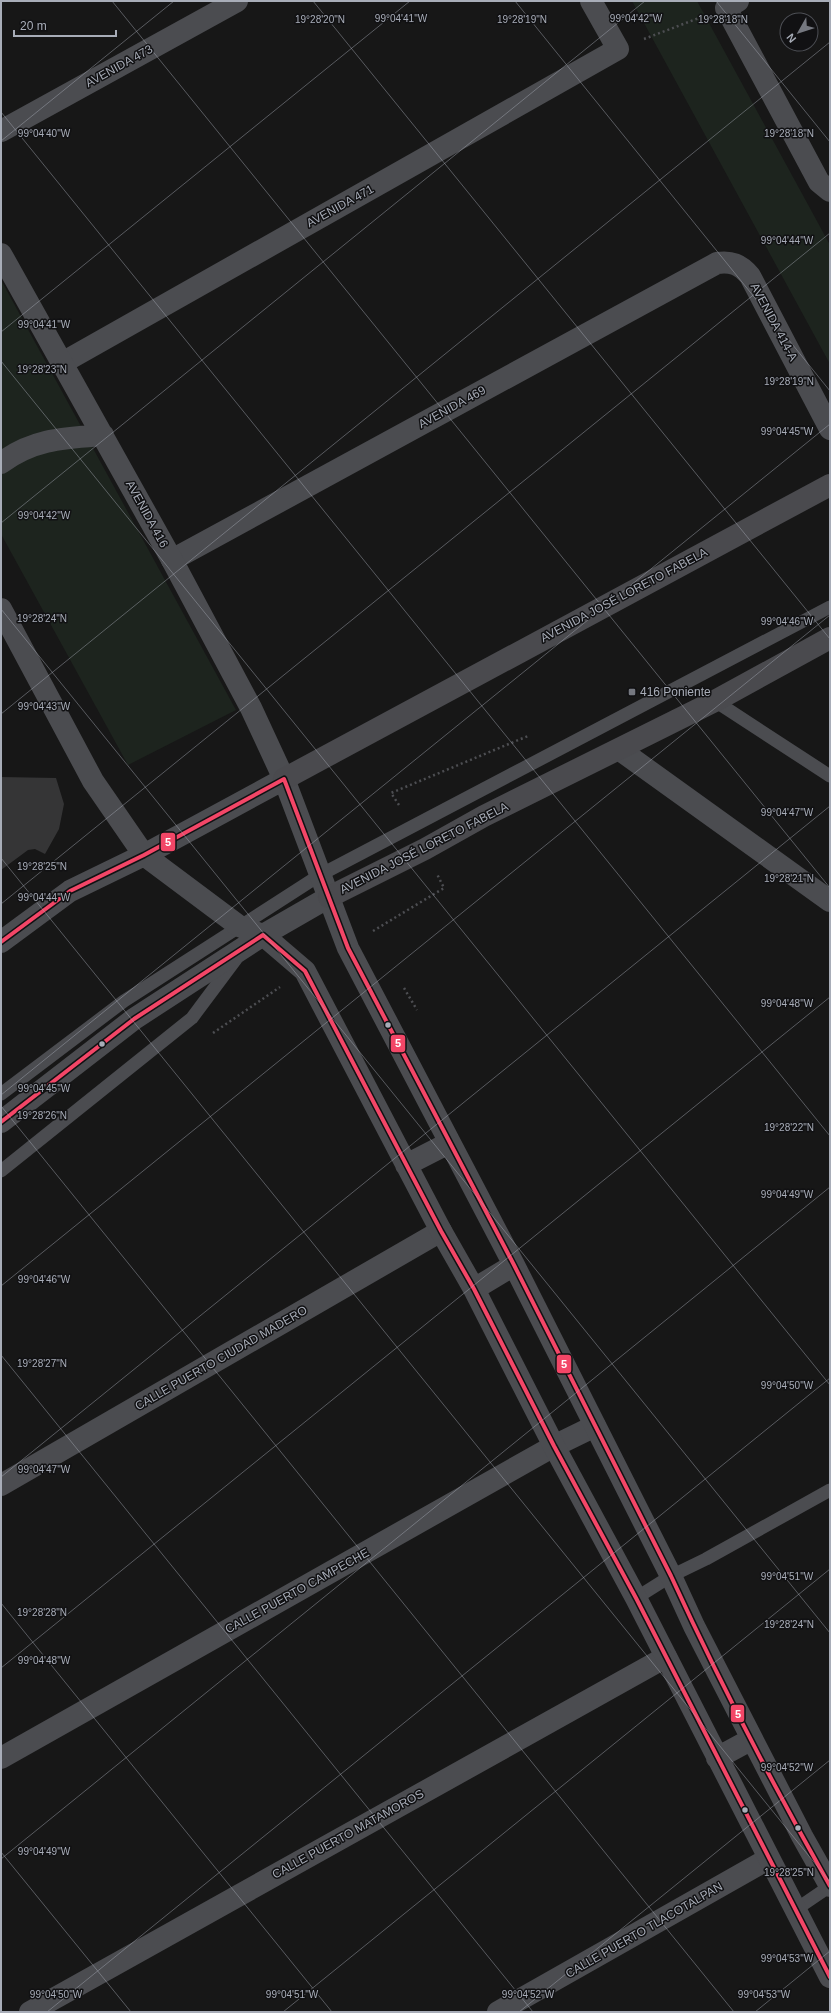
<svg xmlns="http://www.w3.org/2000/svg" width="831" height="2013" font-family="Arial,sans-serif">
  <rect width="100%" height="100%" fill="#171717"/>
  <!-- green -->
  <path fill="#1d241e" d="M 632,1 L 697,1 L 830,245 L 830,364 Z
    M 1,280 L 236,710 L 128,765 L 1,534 Z"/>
  <!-- building -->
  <path fill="#353536" d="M 1,777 L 56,778 L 64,804 L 59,829 L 45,854 L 35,849 L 28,850 L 1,870 Z"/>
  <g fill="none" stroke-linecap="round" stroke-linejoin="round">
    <!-- path -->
    <path stroke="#4d4e52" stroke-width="2.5" stroke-dasharray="2 3" stroke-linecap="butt" d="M 644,39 L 699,18
      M 399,805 L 391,793 L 528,736
      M 373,931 L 444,888 L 437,874
      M 404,988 L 417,1010
      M 213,1033 L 280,987"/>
    <!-- service -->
    <path stroke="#4b4c50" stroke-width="13" d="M 715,701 L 830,776
      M 1,1094 L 124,1001 L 320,875 L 830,607
      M 1,1171 L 192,1018 L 236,959
      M 636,1598 L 671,1576 L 706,1559 L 830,1490
      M 795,1910 L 830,1886"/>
    <!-- minor -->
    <path stroke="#4b4c50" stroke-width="22" d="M 738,1 L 726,8 L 819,182 L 830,191
      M 1,131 L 237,1
      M 62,363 L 618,49 L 591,1
      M 172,560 L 717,263 C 731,261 740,264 750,276 L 830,429
      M 620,750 L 830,901
      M 1,1485 L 441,1231
      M 1,1758 L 554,1446 L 595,1426
      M 30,2012 L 666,1657
      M 498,2012 L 768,1859"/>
    <!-- tertiary -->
    <path stroke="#4b4c50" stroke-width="22" d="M 1,254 L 172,560 L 251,708 L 284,779 L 348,948 L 514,1265 L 671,1576 L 694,1626 L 802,1836 L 830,1886
      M 1,463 C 33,439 64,438 103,435
      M 1,609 L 93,781 L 144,855 L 239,926 L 263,935 L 305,971 L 441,1231 L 474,1289 L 554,1446 L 636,1598 L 830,1977
      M 1,942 L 70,891 L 144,855 L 284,779
      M 1,1122 L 134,1019 L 263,935 L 329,897
      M 406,1165 L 449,1143
      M 474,1289 L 514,1265
      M 717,1758 L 752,1739"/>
    <!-- secondary -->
    <path stroke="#4a4a4e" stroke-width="22" d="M 284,779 L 830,485
      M 329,897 L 425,849 L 484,816 L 715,701 L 830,638"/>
    <defs>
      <path id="bus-1" d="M 1,942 L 70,891 L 144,855 L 284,779 L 348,948 L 514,1265 L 671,1576 C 719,1681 773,1785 830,1886
        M 1,1122 L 134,1019 L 263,935 L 305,971 L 441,1231 L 474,1289 L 554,1446 L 636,1598 L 830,1977"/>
    </defs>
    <!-- bus-1 casing -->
    <use href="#bus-1" stroke="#111113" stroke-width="7"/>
    <!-- bus-1 -->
    <use href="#bus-1" stroke="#f34667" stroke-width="4"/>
  </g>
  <!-- ticks -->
  <path fill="none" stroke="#a8adb8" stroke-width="1" stroke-opacity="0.45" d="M 112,1 L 830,888M 313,1 L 830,639M 515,1 L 830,391M 716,1 L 830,142M 1,112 L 830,1136M 1,141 L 174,1M 1,332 L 410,1M 1,361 L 830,1385M 1,523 L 645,1M 1,609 L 830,1633M 1,714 L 830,42M 1,858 L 830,1882M 1,904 L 830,233M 1,1095 L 830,424M 1,1106 L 734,2012M 1,1286 L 830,615M 1,1355 L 533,2012M 1,1477 L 830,806M 1,1603 L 332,2012M 1,1668 L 830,997M 1,1852 L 131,2012M 1,1859 L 830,1187M 47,2012 L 830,1378M 283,2012 L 830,1569M 519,2012 L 830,1760M 755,2012 L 830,1951"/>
  <!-- markers -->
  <rect fill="#757880" stroke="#111113" stroke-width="1.5" x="628" y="688" width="8" height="8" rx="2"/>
  <g fill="#a8adb8" stroke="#111113" stroke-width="1.5">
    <circle cx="388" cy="1025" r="3.5"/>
    <circle cx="102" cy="1044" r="3.5"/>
    <circle cx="745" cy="1810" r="3.5"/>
    <circle cx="798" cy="1828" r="3.5"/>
  </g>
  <g text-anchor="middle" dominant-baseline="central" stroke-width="3" stroke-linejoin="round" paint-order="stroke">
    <!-- street labels -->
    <g font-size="12" fill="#a8adb8" stroke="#111113">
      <text transform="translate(119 66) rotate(-29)">AVENIDA 473</text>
      <text transform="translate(340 206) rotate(-29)">AVENIDA 471</text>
      <text transform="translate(774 322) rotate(62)">AVENIDA 414-A</text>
      <text transform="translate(452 407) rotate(-29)">AVENIDA 469</text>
      <text transform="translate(147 514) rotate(61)">AVENIDA 416</text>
      <text transform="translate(624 595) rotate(-28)">AVENIDA JOSÉ LORETO FABELA</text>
      <text transform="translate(424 848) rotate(-27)">AVENIDA JOSÉ LORETO FABELA</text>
      <text transform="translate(221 1358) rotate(-30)">CALLE PUERTO CIUDAD MADERO</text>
      <text transform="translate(297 1591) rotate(-29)">CALLE PUERTO CAMPECHE</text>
      <text transform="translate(348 1834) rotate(-29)">CALLE PUERTO MATAMOROS</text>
      <text transform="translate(644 1930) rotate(-30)">CALLE PUERTO TLACOTALPAN</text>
    </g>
    <!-- poi labels -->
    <g font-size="12" fill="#a8adb8" stroke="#111113" text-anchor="start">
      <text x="640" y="692">416 Poniente</text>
    </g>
  </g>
  <g font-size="10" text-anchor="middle" fill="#a8adb8" stroke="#111113" stroke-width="3" stroke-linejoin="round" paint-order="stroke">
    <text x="401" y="22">99°04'41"W</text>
    <text x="636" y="22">99°04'42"W</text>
    <text x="320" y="23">19°28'20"N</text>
    <text x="522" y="23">19°28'19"N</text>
    <text x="723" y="23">19°28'18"N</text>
    <text x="789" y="137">19°28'18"N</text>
    <text x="44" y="137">99°04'40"W</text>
    <text x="787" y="244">99°04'44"W</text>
    <text x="44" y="328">99°04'41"W</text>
    <text x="42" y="373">19°28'23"N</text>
    <text x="789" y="385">19°28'19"N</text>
    <text x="787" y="435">99°04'45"W</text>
    <text x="44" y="519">99°04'42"W</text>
    <text x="42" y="622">19°28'24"N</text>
    <text x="787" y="625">99°04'46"W</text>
    <text x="44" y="710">99°04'43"W</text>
    <text x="787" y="816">99°04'47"W</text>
    <text x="42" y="870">19°28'25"N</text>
    <text x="789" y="882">19°28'21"N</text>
    <text x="44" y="901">99°04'44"W</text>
    <text x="787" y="1007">99°04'48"W</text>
    <text x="44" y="1092">99°04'45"W</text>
    <text x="42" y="1119">19°28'26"N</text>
    <text x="789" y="1131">19°28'22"N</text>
    <text x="787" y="1198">99°04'49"W</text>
    <text x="44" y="1283">99°04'46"W</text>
    <text x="42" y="1367">19°28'27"N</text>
    <text x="787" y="1389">99°04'50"W</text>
    <text x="44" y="1473">99°04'47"W</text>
    <text x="787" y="1580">99°04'51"W</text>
    <text x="42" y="1616">19°28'28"N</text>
    <text x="789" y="1628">19°28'24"N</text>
    <text x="44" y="1664">99°04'48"W</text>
    <text x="787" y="1771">99°04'52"W</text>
    <text x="44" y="1855">99°04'49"W</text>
    <text x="789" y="1876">19°28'25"N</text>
    <text x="787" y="1962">99°04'53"W</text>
    <text x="56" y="1998">99°04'50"W</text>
    <text x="292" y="1998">99°04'51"W</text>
    <text x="528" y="1998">99°04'52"W</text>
    <text x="764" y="1998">99°04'53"W</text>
  </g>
  <g stroke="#111113" stroke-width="1.5">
    <rect x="160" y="832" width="16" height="20" rx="4" fill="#f34667"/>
    <rect x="390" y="1034" width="16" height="19" rx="4" fill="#f34667"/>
    <rect x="556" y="1354" width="16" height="20" rx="4" fill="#f34667"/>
    <rect x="730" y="1704" width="15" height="19" rx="4" fill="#f34667"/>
  </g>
  <g font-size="11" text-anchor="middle" font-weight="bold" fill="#fff">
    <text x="168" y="846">5</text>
    <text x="398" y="1047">5</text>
    <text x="564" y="1368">5</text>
    <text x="738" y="1718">5</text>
  </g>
  <!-- border -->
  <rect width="831" height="2013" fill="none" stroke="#a8adb8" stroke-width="4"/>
  <!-- north arrow -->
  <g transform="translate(799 32) rotate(231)"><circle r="19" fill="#111113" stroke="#4d4f55"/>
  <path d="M0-3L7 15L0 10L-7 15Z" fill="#757880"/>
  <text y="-6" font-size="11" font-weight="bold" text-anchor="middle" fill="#a8adb8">N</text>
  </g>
  <!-- scale -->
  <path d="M14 30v6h102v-6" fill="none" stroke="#a8adb8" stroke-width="2"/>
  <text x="20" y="30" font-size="12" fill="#a8adb8" stroke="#111113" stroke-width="3" paint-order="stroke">20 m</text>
</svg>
